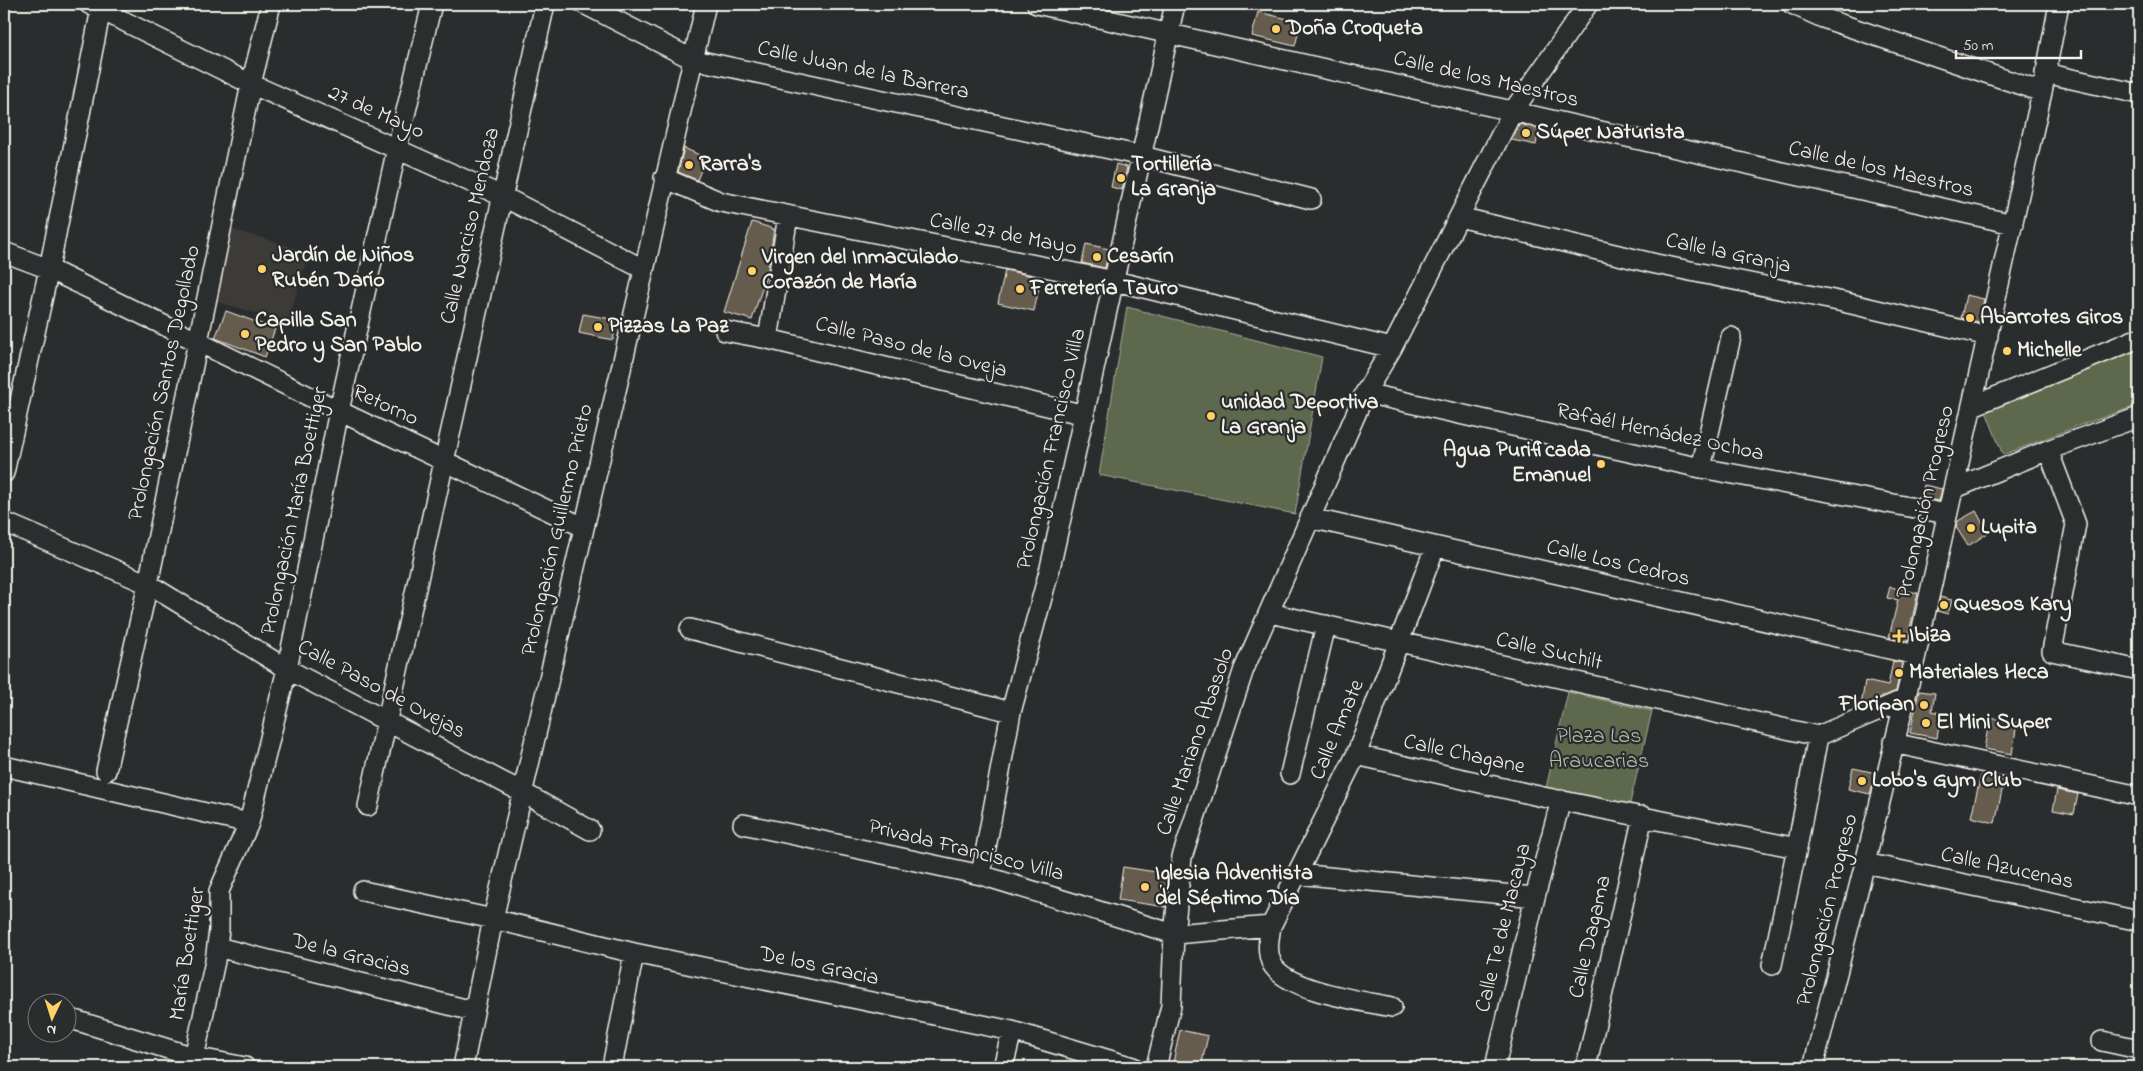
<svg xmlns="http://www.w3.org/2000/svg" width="2143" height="1071" font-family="'Indie Flower',sans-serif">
  <rect width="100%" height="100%" fill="#2a2d2e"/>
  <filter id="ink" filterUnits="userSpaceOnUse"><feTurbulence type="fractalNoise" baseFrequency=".02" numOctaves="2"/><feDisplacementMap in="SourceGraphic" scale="10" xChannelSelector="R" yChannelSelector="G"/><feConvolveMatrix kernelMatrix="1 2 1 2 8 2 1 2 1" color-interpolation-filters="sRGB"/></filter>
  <g filter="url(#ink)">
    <!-- built -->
    <path fill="#3c3b37" d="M 231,229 L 309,252 L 288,322 L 211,300 Z"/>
    <!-- green -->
    <path fill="#5d674e" stroke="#a8ac9b" d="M 1127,307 L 1322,357 L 1295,514 L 1099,475 Z
      M 2139,349 L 2139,405 L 2080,425 L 2003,455 L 1985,409 Z
      M 1568,692 L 1652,711 L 1629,807 L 1546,788 Z"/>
    <!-- building -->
    <path fill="#665b4d" stroke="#f4f1e8" d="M 1258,12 L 1301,22 L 1295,46 L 1252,36 Z
      M 1519,124 L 1539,129 L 1536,145 L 1512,140 Z
      M 684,148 L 706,158 L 697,180 L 678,172 Z
      M 1116,164 L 1127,167 L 1122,190 L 1111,187 Z
      M 752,222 L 774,229 L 768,270 L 752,320 L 724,312 Z
      M 1086,244 L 1109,249 L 1105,268 L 1082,263 Z
      M 1005,270 L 1041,278 L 1034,311 L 998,303 Z
      M 1966,295 L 1984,299 L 1979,322 L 1961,318 Z
      M 226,311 L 275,329 L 265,357 L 215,338 Z
      M 583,314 L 617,320 L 613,340 L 579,333 Z
      M 1924,485 L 1942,489 L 1939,501 L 1921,498 Z
      M 1976,511 L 1988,533 L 1968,546 L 1956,527 L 1958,521 Z
      M 1890,587 L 1918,593 L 1907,641 L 1889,637 L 1898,600 L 1887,598 Z
      M 1940,597 L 1952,600 L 1948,614 L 1937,611 Z
      M 1893,661 L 1902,663 L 1896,691 L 1861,706 L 1865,681 L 1888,686 Z
      M 1919,691 L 1935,693 L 1932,711 L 1941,713 L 1937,738 L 1910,733 Z
      M 1990,718 L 2017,723 L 2012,754 L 1984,749 Z
      M 1853,768 L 1876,773 L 1870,794 L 1848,789 Z
      M 1981,775 L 2004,781 L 1995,823 L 1971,817 Z
      M 2057,790 L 2078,794 L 2074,814 L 2053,810 Z
      M 1123,867 L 1169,874 L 1166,907 L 1118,900 Z
      M 1180,1030 L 1208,1036 L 1201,1067 L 1172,1067 Z"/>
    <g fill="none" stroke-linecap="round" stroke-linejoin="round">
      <defs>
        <path id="minor" d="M 89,4 L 251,84 L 502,196 L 643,269
          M 584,4 L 692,59 L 1142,156 L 1311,199
          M 1037,4 L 2013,224
          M 1792,4 L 1823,18 L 2042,92
          M 2045,73 L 2139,94
          M 664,178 L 721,202 L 1115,281 L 1392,348
          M 1459,217 L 1656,264 L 1843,302 L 1988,336
          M 4,252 L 49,269 L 339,411 L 583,527
          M 725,331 L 768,339 L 1085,415
          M 768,339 L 788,216
          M 1365,393 L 1701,468 L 1947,514
          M 1973,406 L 2139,338
          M 2048,450 L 2076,524 L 2052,651 L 2139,670
          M 1701,468 L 1731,337
          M 4,473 L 49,269 L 102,4
          M 1953,489 L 2048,450 L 2139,417
          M 1310,518 L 1916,655
          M 4,522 L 148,584 L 287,669 L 522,792 L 590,830
          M 1270,613 L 1818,736
          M 690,629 L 1011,712
          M 1818,736 L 1905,699
          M 1893,743 L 2139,796
          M 1356,755 L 1543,797 L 1797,848
          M 4,766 L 249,823
          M 106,771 L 148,584 L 251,84 L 271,4
          M 1290,774 L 1326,625
          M 368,806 L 545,4
          M 743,824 L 981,875 L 1174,934 L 1271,926
          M 1865,863 L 2139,921
          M 1297,874 L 1535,897
          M 981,875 L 1011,712 L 1050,568 L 1175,4
          M 363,891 L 493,919 L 634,953 L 1012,1031 L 1133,1067
          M 217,947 L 473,1011
          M 1772,965 L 1797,848 L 1818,736
          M 1392,1007 C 1363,1001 1287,991 1272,964 C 1266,951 1269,939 1271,926 L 1356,755 L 1435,547
          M 68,1018 L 194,1057 L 245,1067
          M 2102,1041 L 2139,1049
          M 192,1067 L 215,961 L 219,930 L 219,891 L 249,823 L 287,669 L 339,411 L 397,148 L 432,4
          M 463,1067 L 493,919 L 706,4
          M 612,1067 L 634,953
          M 1003,1067 L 1012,1031
          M 1156,1067 L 1171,1006 L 1174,934 L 1182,857 L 1244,669 L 1365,393 L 1392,348 L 1513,111 L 1588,4
          M 1495,1067 L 1535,897 L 1561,800
          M 1586,1067 L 1643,816
          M 1813,1067 L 1865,863 L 1916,655 L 2042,92 L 2059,4"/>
      </defs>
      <!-- minor casing -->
      <use href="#minor" stroke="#f4f1e8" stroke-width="22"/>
      <!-- minor -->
      <use href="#minor" stroke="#2a2d2e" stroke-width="19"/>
    </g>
  </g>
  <!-- markers -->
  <g fill="#ffd166" stroke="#2a2d2e" stroke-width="2">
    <circle cx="1276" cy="29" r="5"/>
    <circle cx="1526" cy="133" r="5"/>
    <circle cx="689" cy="165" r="5"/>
    <circle cx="1121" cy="178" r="5"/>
    <circle cx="1097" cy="257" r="5"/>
    <circle cx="262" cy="269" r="5"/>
    <circle cx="752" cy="271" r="5"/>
    <circle cx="1020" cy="289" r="5"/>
    <circle cx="1970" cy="318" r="5"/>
    <circle cx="598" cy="327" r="5"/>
    <circle cx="245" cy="334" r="5"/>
    <circle cx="2007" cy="351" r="5"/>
    <circle cx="1211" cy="416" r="5"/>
    <circle cx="1601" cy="464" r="5"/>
    <circle cx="1971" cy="528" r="5"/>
    <circle cx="1944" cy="605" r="5"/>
    <path d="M1896.5 628.5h5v5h5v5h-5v5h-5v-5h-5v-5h5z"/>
    <circle cx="1899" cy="673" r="5"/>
    <circle cx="1924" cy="705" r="5"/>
    <circle cx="1926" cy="723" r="5"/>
    <circle cx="1862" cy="781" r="5"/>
    <circle cx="1145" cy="887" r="5"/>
  </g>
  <g text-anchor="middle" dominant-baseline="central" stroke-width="4.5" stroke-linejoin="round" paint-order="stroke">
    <!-- poi labels -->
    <g font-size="22" font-weight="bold" fill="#f4f1e8" stroke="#2a2d2e" text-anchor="start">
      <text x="1286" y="29">Doña Croqueta</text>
      <text x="1536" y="133">Súper Naturista</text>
      <text x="699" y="165">Rarra's</text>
      <text x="1131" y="165">Tortillería<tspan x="1131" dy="25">La Granja</tspan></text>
      <text x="272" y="256">Jardín de Niños<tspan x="272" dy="25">Rubén Darío</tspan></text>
      <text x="1107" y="257">Cesarín</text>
      <text x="762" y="258">Virgen del Inmaculado<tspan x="762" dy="25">Corazón de María</tspan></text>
      <text x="1030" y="289">Ferretería Tauro</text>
      <text x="1980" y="318">Abarrotes Giros</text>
      <text x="255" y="321">Capilla San<tspan x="255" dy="25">Pedro y San Pablo</tspan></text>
      <text x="608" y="327">Pizzas La Paz</text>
      <text x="2017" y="351">Michelle</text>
      <text x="1221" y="403">unidad Deportiva<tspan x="1221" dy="25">La Granja</tspan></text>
      <text x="1591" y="451" text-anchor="end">Agua Purificada<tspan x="1591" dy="25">Emanuel</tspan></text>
      <text x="1981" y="528">Lupita</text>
      <text x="1954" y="605">Quesos Kary</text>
      <text x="1909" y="636">Ibiza</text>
      <text x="1909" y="673">Materiales Heca</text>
      <text x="1914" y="705" text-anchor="end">Floripan</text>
      <text x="1936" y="723">El Mini Super</text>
      <text x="1872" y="781">Lobo's Gym Club</text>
      <text x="1155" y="874">Iglesia Adventista<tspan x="1155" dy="25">del Séptimo Día</tspan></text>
    </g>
    <!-- street labels -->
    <g font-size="22" fill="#f4f1e8" stroke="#2a2d2e">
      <text transform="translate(863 71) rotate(12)">Calle Juan de la Barrera</text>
      <text transform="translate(1486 80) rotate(13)">Calle de los Maestros</text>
      <text transform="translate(376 113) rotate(24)">27 de Mayo</text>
      <text transform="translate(1881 170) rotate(13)">Calle de los Maestros</text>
      <text transform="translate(471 226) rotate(-77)">Calle Narciso Mendoza</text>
      <text transform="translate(1003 235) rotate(11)">Calle 27 de Mayo</text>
      <text transform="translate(1728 254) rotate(12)">Calle la Granja</text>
      <text transform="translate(911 348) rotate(14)">Calle Paso de la Oveja</text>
      <text transform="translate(165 383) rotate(-78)">Prolongación Santos Degollado</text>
      <text transform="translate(385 406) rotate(25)">Retorno</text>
      <text transform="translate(1660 433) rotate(12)">Rafaél Hernádez Ochoa</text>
      <text transform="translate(1052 449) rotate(-77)">Prolongación Francisco Villa</text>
      <text transform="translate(1926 502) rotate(-77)">Prolongación Progreso</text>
      <text transform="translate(295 511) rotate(-78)">Prolongación María Boettiger</text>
      <text transform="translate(558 530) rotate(-77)">Prolongación Guillermo Prieto</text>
      <text transform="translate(1618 564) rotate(13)">Calle Los Cedros</text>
      <text transform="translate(1549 652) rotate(13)">Calle Suchilt</text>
      <text transform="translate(381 690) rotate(28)">Calle Paso de Ovejas</text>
      <text transform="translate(1338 730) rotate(-67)">Calle Amate</text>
      <text transform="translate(1196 742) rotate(-71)">Calle Mariano Abasolo</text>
      <text transform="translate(1464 755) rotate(12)">Calle Chagane</text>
      <text transform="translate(966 851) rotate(14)">Privada Francisco Villa</text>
      <text transform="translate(2007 869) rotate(12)">Calle Azucenas</text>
      <text transform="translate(1828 910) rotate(-76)">Prolongación Progreso</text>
      <text transform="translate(1504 928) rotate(-76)">Calle Te de Macaya</text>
      <text transform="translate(1591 937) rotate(-77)">Calle Dagama</text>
      <text transform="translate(188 954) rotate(-81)">María Boettiger</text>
      <text transform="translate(351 956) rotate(14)">De la Gracias</text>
      <text transform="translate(819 967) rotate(12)">De los Gracia</text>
    </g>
    <!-- park labels -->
    <g font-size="22" fill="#b8baaa" stroke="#2a2d2e">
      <text x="1599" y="737">Plaza Las<tspan x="1599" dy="25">Araucarias</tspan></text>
    </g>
  </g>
  <!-- margin -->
  <rect width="2143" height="1071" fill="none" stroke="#2a2d2e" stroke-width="20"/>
  <rect x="10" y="10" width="2123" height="1051" fill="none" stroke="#f4f1e8" stroke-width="2" filter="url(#ink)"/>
  <!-- north arrow -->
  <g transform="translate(52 1018) rotate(184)"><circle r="24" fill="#2a2d2e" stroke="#7b7b78"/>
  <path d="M0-4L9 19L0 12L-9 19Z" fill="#ffd166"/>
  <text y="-8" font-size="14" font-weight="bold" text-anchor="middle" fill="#f4f1e8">N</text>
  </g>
  <!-- scale -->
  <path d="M1956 50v8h125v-8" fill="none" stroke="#f4f1e8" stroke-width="2.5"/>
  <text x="1963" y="50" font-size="15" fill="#f4f1e8" stroke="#2a2d2e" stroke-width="4" paint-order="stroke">50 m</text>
</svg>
